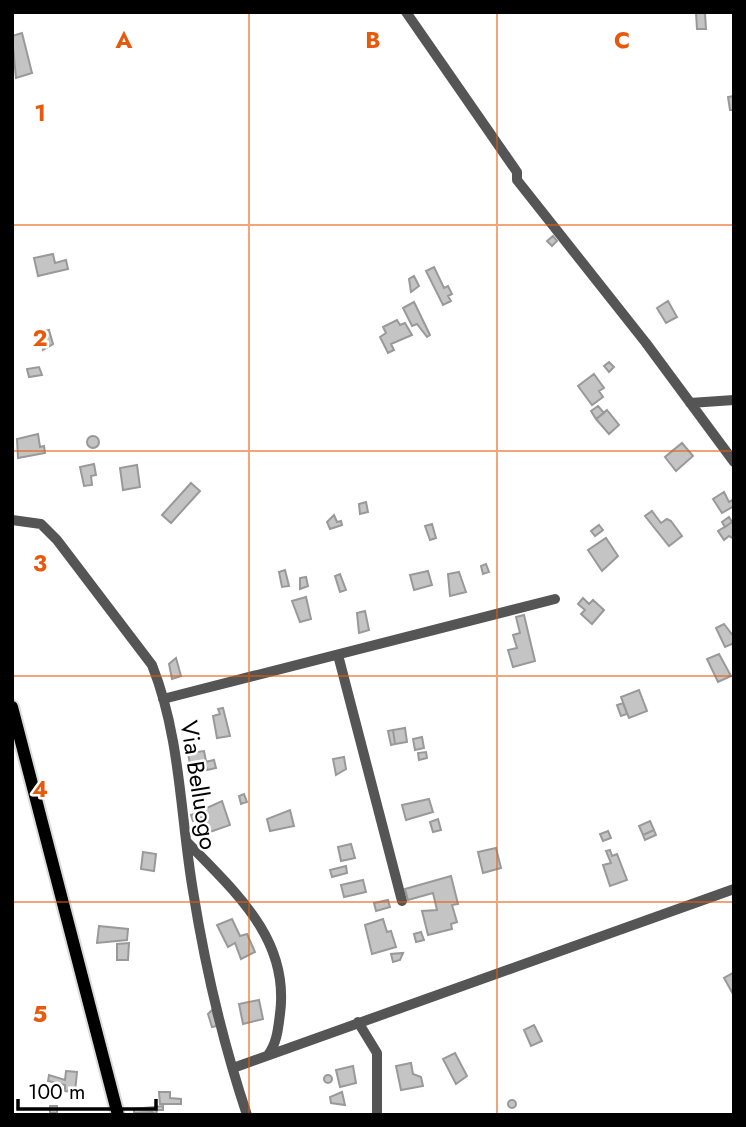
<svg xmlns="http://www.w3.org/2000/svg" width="746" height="1127" font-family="Jost,sans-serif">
  <rect width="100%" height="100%" fill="#fff"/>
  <!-- building -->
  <path fill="#c4c4c4" stroke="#999" stroke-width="2" d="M 696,13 L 705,13 L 706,29 L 697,29 Z
    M 22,33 L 32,73 L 16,78 L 12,36 Z
    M 734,96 L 734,110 L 730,110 L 728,97 Z
    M 553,236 L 557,241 L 552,246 L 547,241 Z
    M 53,254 L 55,263 L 66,260 L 68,269 L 38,276 L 34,258 Z
    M 434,267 L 444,288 L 448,286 L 452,294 L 448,296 L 451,301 L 443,305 L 426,271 Z
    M 414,276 L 419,286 L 411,292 L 409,279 Z
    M 668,301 L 677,317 L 666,323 L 657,308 Z
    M 414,302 L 430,335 L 427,337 L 417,324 L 412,326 L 403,308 Z
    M 397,320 L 400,325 L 405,323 L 412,335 L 391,344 L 394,350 L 388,353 L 380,337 L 386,333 L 383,327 Z
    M 49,330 L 53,344 L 43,350 L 40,332 Z
    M 609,362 L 614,367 L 609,372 L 604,366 Z
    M 39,367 L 42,375 L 29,377 L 27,369 Z
    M 594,374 L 604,388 L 599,391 L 603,397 L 592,405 L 578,386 Z
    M 598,406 L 604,413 L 596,419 L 591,411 Z
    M 607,410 L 619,425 L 609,434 L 596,419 Z
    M 38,434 L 40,447 L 44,446 L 45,453 L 18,458 L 17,439 Z
    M87 442a6 6 0 1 1 12 0a6 6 0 1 1-12 0Z
    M 682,443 L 693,456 L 676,471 L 665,457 Z
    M 94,464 L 96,475 L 91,476 L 92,485 L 84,486 L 80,467 Z
    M 137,465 L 140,487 L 123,490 L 120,468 Z
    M 191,483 L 200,491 L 171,523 L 162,515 Z
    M 724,492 L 729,502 L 734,499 L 734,506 L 722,513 L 713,499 Z
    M 366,502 L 368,512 L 360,514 L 359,504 Z
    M 652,511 L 661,523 L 667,519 L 671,521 L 682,536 L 669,546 L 645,516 Z
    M 334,515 L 337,522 L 341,521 L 342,525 L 330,529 L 327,522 Z
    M 729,517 L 732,522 L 725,527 L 722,522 Z
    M 734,521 L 734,539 L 729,536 L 724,540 L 718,531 Z
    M 432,524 L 436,538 L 430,540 L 425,526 Z
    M 599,525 L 603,530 L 595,536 L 591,531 Z
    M 606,538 L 618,556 L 602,571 L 588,550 Z
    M 486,564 L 489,572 L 483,574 L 481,566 Z
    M 285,570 L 289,586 L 282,587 L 279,572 Z
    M 428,571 L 432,585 L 414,590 L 410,575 Z
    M 459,572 L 466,592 L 450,596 L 448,574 Z
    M 340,574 L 346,590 L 340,592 L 335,576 Z
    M 306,577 L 308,586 L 300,589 L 300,578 Z
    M 306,597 L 311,619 L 300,622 L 292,601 Z
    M 583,598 L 589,604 L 593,600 L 604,610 L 592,624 L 581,614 L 585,610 L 578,604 Z
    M 365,611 L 369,630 L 359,633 L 357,613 Z
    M 524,615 L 535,661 L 513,667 L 508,650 L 517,648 L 513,635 L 520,633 L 516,617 Z
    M 724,624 L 734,637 L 734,643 L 725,647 L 716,628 Z
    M 719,654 L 731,676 L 718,682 L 707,659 Z
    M 176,658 L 181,676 L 172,679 L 169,664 Z
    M 639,690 L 647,711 L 629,718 L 621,697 Z
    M 623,703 L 627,714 L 621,716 L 617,705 Z
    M 223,708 L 230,736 L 217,738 L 213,716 L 220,714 L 218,709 Z
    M 405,728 L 407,742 L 395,744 L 393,730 Z
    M 393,730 L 395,744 L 391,745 L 388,731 Z
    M 422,737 L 424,748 L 415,750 L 413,739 Z
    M 204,751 L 206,761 L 190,765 L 188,753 Z
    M 426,752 L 427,758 L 419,760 L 418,753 Z
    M 344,757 L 346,769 L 336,775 L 333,759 Z
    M 214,760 L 216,768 L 207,770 L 205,762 Z
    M 244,794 L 247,802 L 241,804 L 239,796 Z
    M 429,799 L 433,812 L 406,820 L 402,805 Z
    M 222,801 L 230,825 L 210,832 L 204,817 L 193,821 L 191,815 Z
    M 290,810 L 294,826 L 270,831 L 267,819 Z
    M 438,819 L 441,830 L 433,832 L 430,822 Z
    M 650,821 L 654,830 L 643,835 L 639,826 Z
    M 654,830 L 656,835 L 645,840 L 643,835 Z
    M 608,831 L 611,838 L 603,841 L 600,834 Z
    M 351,844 L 355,858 L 341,861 L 338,847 Z
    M 496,848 L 501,868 L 483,873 L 478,852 Z
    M 610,850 L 612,856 L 617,854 L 627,880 L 610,886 L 603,865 L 611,863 L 606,851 Z
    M 143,852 L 156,854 L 154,871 L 141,869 Z
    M 346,866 L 347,873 L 332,877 L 330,870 Z
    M 451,876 L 458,904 L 452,905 L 457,922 L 451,924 L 452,929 L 428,935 L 422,911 L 437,910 L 433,893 L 408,900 L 405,889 Z
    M 363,880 L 366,892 L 344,897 L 341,885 Z
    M 388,900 L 390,907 L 376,911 L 374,903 Z
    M 232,919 L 240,936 L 247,934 L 255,952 L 241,959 L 235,943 L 228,947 L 217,925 Z
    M 383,919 L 387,932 L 391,931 L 396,947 L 372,954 L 365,925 Z
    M 99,926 L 128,929 L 127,940 L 97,943 Z
    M 421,932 L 424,940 L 416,942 L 414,934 Z
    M 129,943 L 128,960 L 117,960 L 117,944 Z
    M 403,953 L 400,960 L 393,962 L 391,954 Z
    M 733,973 L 734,975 L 734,996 L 724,978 Z
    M 259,1000 L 263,1019 L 243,1024 L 239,1004 Z
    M 212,1010 L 217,1026 L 212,1027 L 208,1014 Z
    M 534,1025 L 542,1041 L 531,1046 L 524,1030 Z
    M 455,1053 L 467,1076 L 456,1084 L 443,1059 Z
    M 411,1063 L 413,1074 L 421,1077 L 423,1086 L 401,1090 L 396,1066 Z
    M 353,1066 L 356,1083 L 340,1087 L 336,1070 Z
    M 66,1071 L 77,1072 L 75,1092 L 65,1091 L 65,1085 L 48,1081 L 49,1075 L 65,1080 Z
    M324 1079a4 4 0 1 1 8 0a4 4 0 1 1-8 0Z
    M 159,1092 L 170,1092 L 170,1098 L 181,1099 L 181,1104 L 160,1104 Z
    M 342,1092 L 345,1105 L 331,1103 L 330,1097 Z
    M508 1104a4 4 0 1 1 8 0a4 4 0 1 1-8 0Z
    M 50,1106 L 57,1106 L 57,1113 L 50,1113 Z
    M 163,1106 L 163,1110 L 157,1110 L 156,1115 L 152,1112 L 134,1113 L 134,1109 Z"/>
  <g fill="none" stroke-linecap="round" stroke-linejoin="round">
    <defs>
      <path id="major" d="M 12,707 L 118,1115"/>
    </defs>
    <!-- major casing -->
    <use href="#major" stroke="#dbdbdb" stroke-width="16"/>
    <!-- minor -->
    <path stroke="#555" stroke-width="10" d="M 406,12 L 517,172 L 517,180 L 646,343 L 734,462
      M 690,403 L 734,400
      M 12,520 L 41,524 L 57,540 L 152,665 C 181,738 180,815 193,891 C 205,966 223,1043 247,1115
      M 338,655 L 402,901
      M 163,699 L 555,599
      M 187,842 C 235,892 290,939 280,1014 C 278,1029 277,1043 268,1055
      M 358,1022 L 377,1053 L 377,1115
      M 233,1068 L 734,889"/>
    <!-- major -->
    <use href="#major" stroke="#000" stroke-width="12"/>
  </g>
  <!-- grid -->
  <path fill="none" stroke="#e8590c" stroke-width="2" stroke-opacity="0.55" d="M 249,12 L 249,1115M 497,12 L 497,1115M 12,225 L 734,225M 12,451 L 734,451M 12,676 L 734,676M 12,902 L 734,902"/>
  <g text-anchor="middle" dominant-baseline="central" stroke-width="5" stroke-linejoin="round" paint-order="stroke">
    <!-- street labels -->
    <g font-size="24" fill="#000" stroke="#fff">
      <text transform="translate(199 785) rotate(81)">Via Belluogo</text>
    </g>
  </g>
  <g font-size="23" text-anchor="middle" font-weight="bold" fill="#e8590c" stroke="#fff" stroke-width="5" stroke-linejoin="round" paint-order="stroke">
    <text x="124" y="48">A</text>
    <text x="373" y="48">B</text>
    <text x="622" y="48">C</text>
    <text x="40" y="121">1</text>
    <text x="40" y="346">2</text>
    <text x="40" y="571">3</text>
    <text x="40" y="797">4</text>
    <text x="40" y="1022">5</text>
  </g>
  <!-- border -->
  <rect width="746" height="1127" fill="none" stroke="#000000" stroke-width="28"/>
  <!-- scale -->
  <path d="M18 1099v10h138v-10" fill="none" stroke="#000000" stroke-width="3.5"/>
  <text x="28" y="1099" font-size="21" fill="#000000" stroke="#ffffff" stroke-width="5" paint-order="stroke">100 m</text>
</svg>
